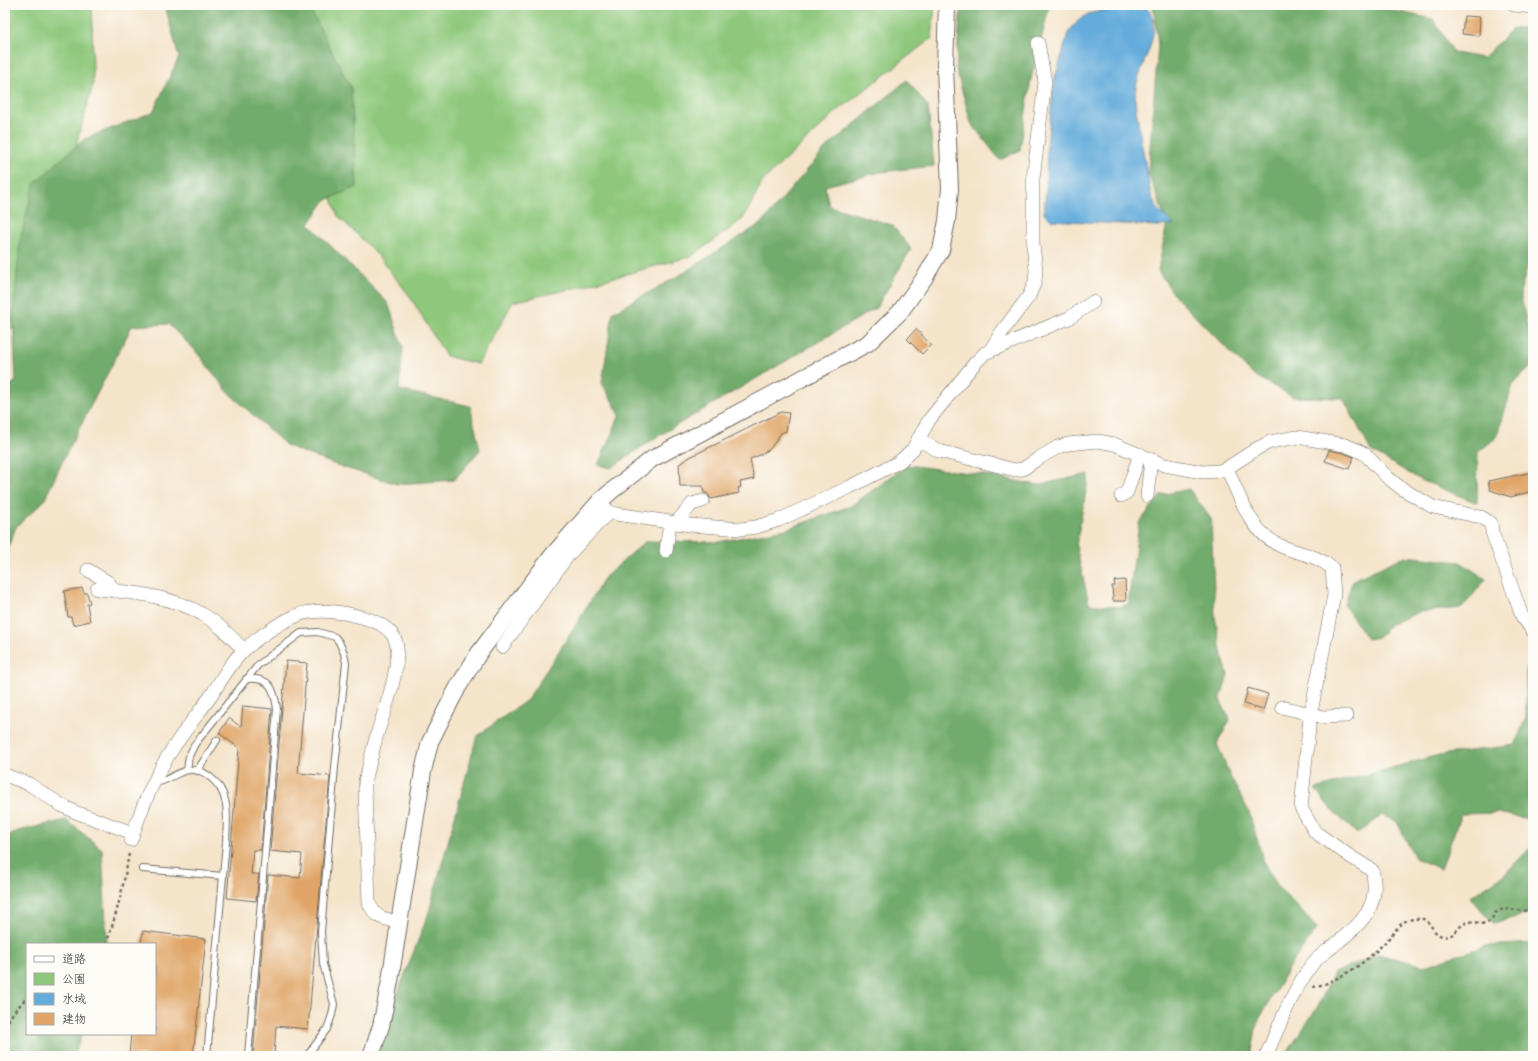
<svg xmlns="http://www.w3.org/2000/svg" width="1538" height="1061" font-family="'Shantell Sans','Klee One',sans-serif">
  <rect width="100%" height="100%" fill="#fdfcf7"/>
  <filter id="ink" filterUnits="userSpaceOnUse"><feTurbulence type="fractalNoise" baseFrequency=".025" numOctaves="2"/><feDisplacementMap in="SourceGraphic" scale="8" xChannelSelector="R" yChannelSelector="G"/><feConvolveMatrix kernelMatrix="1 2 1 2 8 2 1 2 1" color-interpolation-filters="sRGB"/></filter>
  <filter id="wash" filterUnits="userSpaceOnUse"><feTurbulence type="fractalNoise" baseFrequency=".012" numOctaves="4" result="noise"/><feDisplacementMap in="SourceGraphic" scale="16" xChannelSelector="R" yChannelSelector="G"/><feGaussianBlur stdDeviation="0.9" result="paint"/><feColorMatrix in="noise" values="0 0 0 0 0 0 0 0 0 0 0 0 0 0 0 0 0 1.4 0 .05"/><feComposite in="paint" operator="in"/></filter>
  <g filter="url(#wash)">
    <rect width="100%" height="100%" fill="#f4e4ca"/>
    <!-- green -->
    <path fill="#8ec87c" stroke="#5c7a54" d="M 5,5 L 92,5 L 93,84 L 69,171 L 45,298 L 5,334 Z
      M 289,5 L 935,5 L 932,38 L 835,113 L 763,181 L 743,219 L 692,256 L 579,287 L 513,302 L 478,364 L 446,356 L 409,295 L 374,251 L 338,216 L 326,181 Z"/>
    <!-- forest -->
    <path fill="#72ac6c" stroke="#4e6c4c" d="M 163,5 L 313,5 L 313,15 L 351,88 L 357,187 L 326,200 L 309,224 L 388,303 L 403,348 L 399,390 L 470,406 L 480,450 L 454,480 L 397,484 L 336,465 L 287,446 L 229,393 L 194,349 L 168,324 L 132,326 L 66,454 L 44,501 L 16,527 L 5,555 L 5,389 L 16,381 L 13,318 L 20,241 L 34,184 L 84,139 L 153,112 L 179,57 L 165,6 Z
      M 961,5 L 1053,5 L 1049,8 L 1031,79 L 1020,150 L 1000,160 L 971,123 L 956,69 Z
      M 1153,5 L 1357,5 L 1381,8 L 1433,19 L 1454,53 L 1483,58 L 1511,30 L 1533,25 L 1533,246 L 1520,293 L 1533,351 L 1533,365 L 1513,384 L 1497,437 L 1478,452 L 1477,503 L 1421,480 L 1371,451 L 1343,398 L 1293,397 L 1252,374 L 1175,296 L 1158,271 L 1167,223 L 1148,173 L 1158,45 Z
      M 907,80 L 928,107 L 934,166 L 880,172 L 825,186 L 829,206 L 892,225 L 911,249 L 876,308 L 655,438 L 611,468 L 598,465 L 620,415 L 602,383 L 613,312 L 675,278 L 762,223 L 825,149 Z
      M 907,465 L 985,475 L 1038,485 L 1089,474 L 1076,546 L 1089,604 L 1120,607 L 1128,604 L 1139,523 L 1161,495 L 1189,489 L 1211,519 L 1215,616 L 1221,651 L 1228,675 L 1220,700 L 1230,720 L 1217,744 L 1230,776 L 1249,812 L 1264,863 L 1280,890 L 1302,911 L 1317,929 L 1289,967 L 1257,1023 L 1251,1056 L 373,1056 L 428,915 L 477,736 L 527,700 L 574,628 L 605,577 L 646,541 L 718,542 L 786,529 L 851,506 Z
      M 1405,556 L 1460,562 L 1486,579 L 1462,608 L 1419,612 L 1391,624 L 1379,637 L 1367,639 L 1344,605 L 1353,580 Z
      M 1533,663 L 1533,827 L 1529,819 L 1497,813 L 1461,814 L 1441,869 L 1415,858 L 1397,822 L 1382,815 L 1367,827 L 1356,833 L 1329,807 L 1315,789 L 1439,755 L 1515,745 L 1526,717 L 1526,666 Z
      M 66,820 L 102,849 L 107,944 L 27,944 L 27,1034 L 82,1034 L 74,1056 L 5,1056 L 5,837 L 18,831 Z
      M 1533,845 L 1533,913 L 1493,923 L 1470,897 L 1505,874 Z
      M 1533,943 L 1533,1056 L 1285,1056 L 1318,1006 L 1334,973 L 1378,954 L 1424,966 L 1486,946 Z"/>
    <!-- water -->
    <path fill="#63acdb" stroke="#476c83" d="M 1121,6 C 1130,6 1145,4 1150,12 C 1162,32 1141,64 1137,83 C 1133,98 1137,113 1139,128 C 1143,151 1147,173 1151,195 L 1158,210 L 1174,225 L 1157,226 L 1051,220 L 1044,213 L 1046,189 L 1047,145 L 1055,76 L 1058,69 L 1068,33 L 1078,21 L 1088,14 Z"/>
    <g id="blocks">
      <!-- building -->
      <path fill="#e0a566" d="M 1464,16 L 1480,17 L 1479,36 L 1462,34 Z
        M 916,329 L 931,345 L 922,354 L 907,339 Z
        M 781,412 L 789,413 L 786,431 L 781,433 L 770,449 L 760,455 L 750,459 L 754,479 L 740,482 L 741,487 L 738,488 L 739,493 L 711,499 L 707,493 L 704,493 L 703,486 L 680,486 L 679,464 L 690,457 Z
        M 1329,450 L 1343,453 L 1354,457 L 1349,469 L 1325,461 Z
        M 1533,472 L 1533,491 L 1511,497 L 1490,490 L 1488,481 Z
        M 1125,580 L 1126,601 L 1113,601 L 1112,586 L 1115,586 L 1114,581 Z
        M 82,588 L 84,593 L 87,593 L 90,603 L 87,604 L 90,621 L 73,625 L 71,617 L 68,617 L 64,591 Z
        M 286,661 L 307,663 L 298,773 L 330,776 L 308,1029 L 276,1026 L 274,1056 L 253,1056 L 268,875 L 300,878 L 302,854 L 270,851 Z
        M 1248,688 L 1268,694 L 1263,710 L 1244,704 Z
        M 243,706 L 272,709 L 261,850 L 253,850 L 251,874 L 259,874 L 256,901 L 227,898 L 239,748 L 219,733 L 229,718 L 241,727 Z
        M 143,931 L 206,939 L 193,1056 L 129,1056 L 131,1034 L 155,1034 L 155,944 L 141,944 Z"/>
    </g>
  </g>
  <g filter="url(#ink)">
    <use href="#blocks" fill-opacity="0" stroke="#716c63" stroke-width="1"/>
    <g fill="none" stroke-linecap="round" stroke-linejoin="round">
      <defs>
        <path id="service" d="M 246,679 C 270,677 274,687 277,709 L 248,1056
          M 187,770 L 189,756 L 195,744 L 258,665 L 301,633 L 318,632 L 335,637 L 339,642 L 344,653 L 346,663 L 335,767 L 321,932 L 323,964 L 334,1004 L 332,1015 L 327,1029 L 307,1056
          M 197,771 L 217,740
          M 153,783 C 167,783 176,771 190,770 C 197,769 204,772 210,777 C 231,793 227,817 226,842 L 207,1056
          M 142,869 L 223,876"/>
        <path id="minor" d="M 1514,5 L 1533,7
          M 990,351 L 1001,333 L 1029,296 L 1035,282 L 1036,270 L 1033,245 L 1033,179 L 1045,82 L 1038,43
          M 918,439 L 939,451 L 1015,470 L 1023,469 L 1039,458 L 1058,447 L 1068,444 L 1098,441 L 1114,444 L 1164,465 L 1203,472 L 1219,471 L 1227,468 L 1258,448 L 1270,442 L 1297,437 L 1345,445 L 1357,450 L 1365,454 L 1387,477 L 1401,488 L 1433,507 L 1481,517 L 1491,523 L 1492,532 L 1522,616 L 1533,631
          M 1227,468 C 1240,498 1251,534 1283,547 C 1301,554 1316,555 1332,568 L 1334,595 L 1310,717 L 1301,808 L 1315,832 L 1351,857 L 1372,870 C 1382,908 1359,925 1332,947 C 1326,952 1318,957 1313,963 C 1292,991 1280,1024 1266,1056
          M 1121,496 L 1127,492 L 1140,454
          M 1147,496 L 1151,460
          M 600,501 L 609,512 L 616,514 L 690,525 L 741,529 L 756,527 L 779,520 L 850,487 L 899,462 L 913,449 L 929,420 L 975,363 L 985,353 L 1069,318 L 1093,302
          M 676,523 L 692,504 L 703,501
          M 666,551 L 670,522
          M 88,570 L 108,582 L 115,591
          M 97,589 C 131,592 172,596 202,614 C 218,623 231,637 244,650
          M 502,647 L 569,554 L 609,512
          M 1282,707 L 1323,717 L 1347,716
          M 5,775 L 29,784 L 61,805 L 75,812 L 133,833
          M 131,840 C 138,818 146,797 157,776 C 171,747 192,722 211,696 C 221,680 231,662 245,649 C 260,636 279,623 298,615 C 316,608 344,612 361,617 C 377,621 396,630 397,648 C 398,675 386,706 378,731 C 373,747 370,764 365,781 L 365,789 L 369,903 C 375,918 384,919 399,922"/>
        <path id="tertiary" d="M 371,1056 L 381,1026 L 390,981 L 423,771 L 430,742 L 445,712 L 458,687 L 479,653 L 552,556 L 600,501 L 614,489 L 652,459 L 868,343 L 900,312 L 925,277 L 941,250 L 947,221 L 950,189 L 945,67 L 947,5"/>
      </defs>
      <!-- service casing -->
      <use href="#service" stroke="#716c63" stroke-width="8"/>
      <!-- minor casing -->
      <use href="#minor" stroke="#716c63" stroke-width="14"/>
      <!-- tertiary casing -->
      <use href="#tertiary" stroke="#716c63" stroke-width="18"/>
      <!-- path -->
      <path stroke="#716c63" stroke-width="2.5" stroke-dasharray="3 3" stroke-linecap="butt" d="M 106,944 C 117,914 124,884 129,853
        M 1313,987 C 1320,985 1327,984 1333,980 C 1343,976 1354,969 1362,963 C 1372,955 1381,947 1389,938 C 1394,933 1398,926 1404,922 C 1407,920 1412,919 1416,919 C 1432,916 1430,933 1442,936 C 1454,939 1456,928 1464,924 C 1477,916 1485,934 1495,913 L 1503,909 L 1533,911
        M 5,1026 L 13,1013 L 27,997"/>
      <!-- service -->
      <use href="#service" stroke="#fff" stroke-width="6"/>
      <!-- minor -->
      <use href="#minor" stroke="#fff" stroke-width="13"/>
      <!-- tertiary -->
      <use href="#tertiary" stroke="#fff" stroke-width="16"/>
    </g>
  </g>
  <!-- margin -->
  <rect width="1538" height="1061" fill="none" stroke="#fdfcf7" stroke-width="20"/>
  <!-- legend -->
  <rect x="26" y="943" width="130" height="92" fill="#fdfcf7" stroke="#a9a8a5"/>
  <rect x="34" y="956" width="20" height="6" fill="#ffffff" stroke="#a9a8a5"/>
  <text x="62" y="963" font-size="12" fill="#2b2b2b">道路</text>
  <rect x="34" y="973" width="20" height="12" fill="#8ec87c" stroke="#a9a8a5"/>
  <text x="62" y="983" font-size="12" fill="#2b2b2b">公園</text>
  <rect x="34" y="993" width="20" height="12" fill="#63acdb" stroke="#a9a8a5"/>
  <text x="62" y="1003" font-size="12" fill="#2b2b2b">水域</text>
  <rect x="34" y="1013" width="20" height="12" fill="#e0a566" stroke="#a9a8a5"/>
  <text x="62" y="1023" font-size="12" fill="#2b2b2b">建物</text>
</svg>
